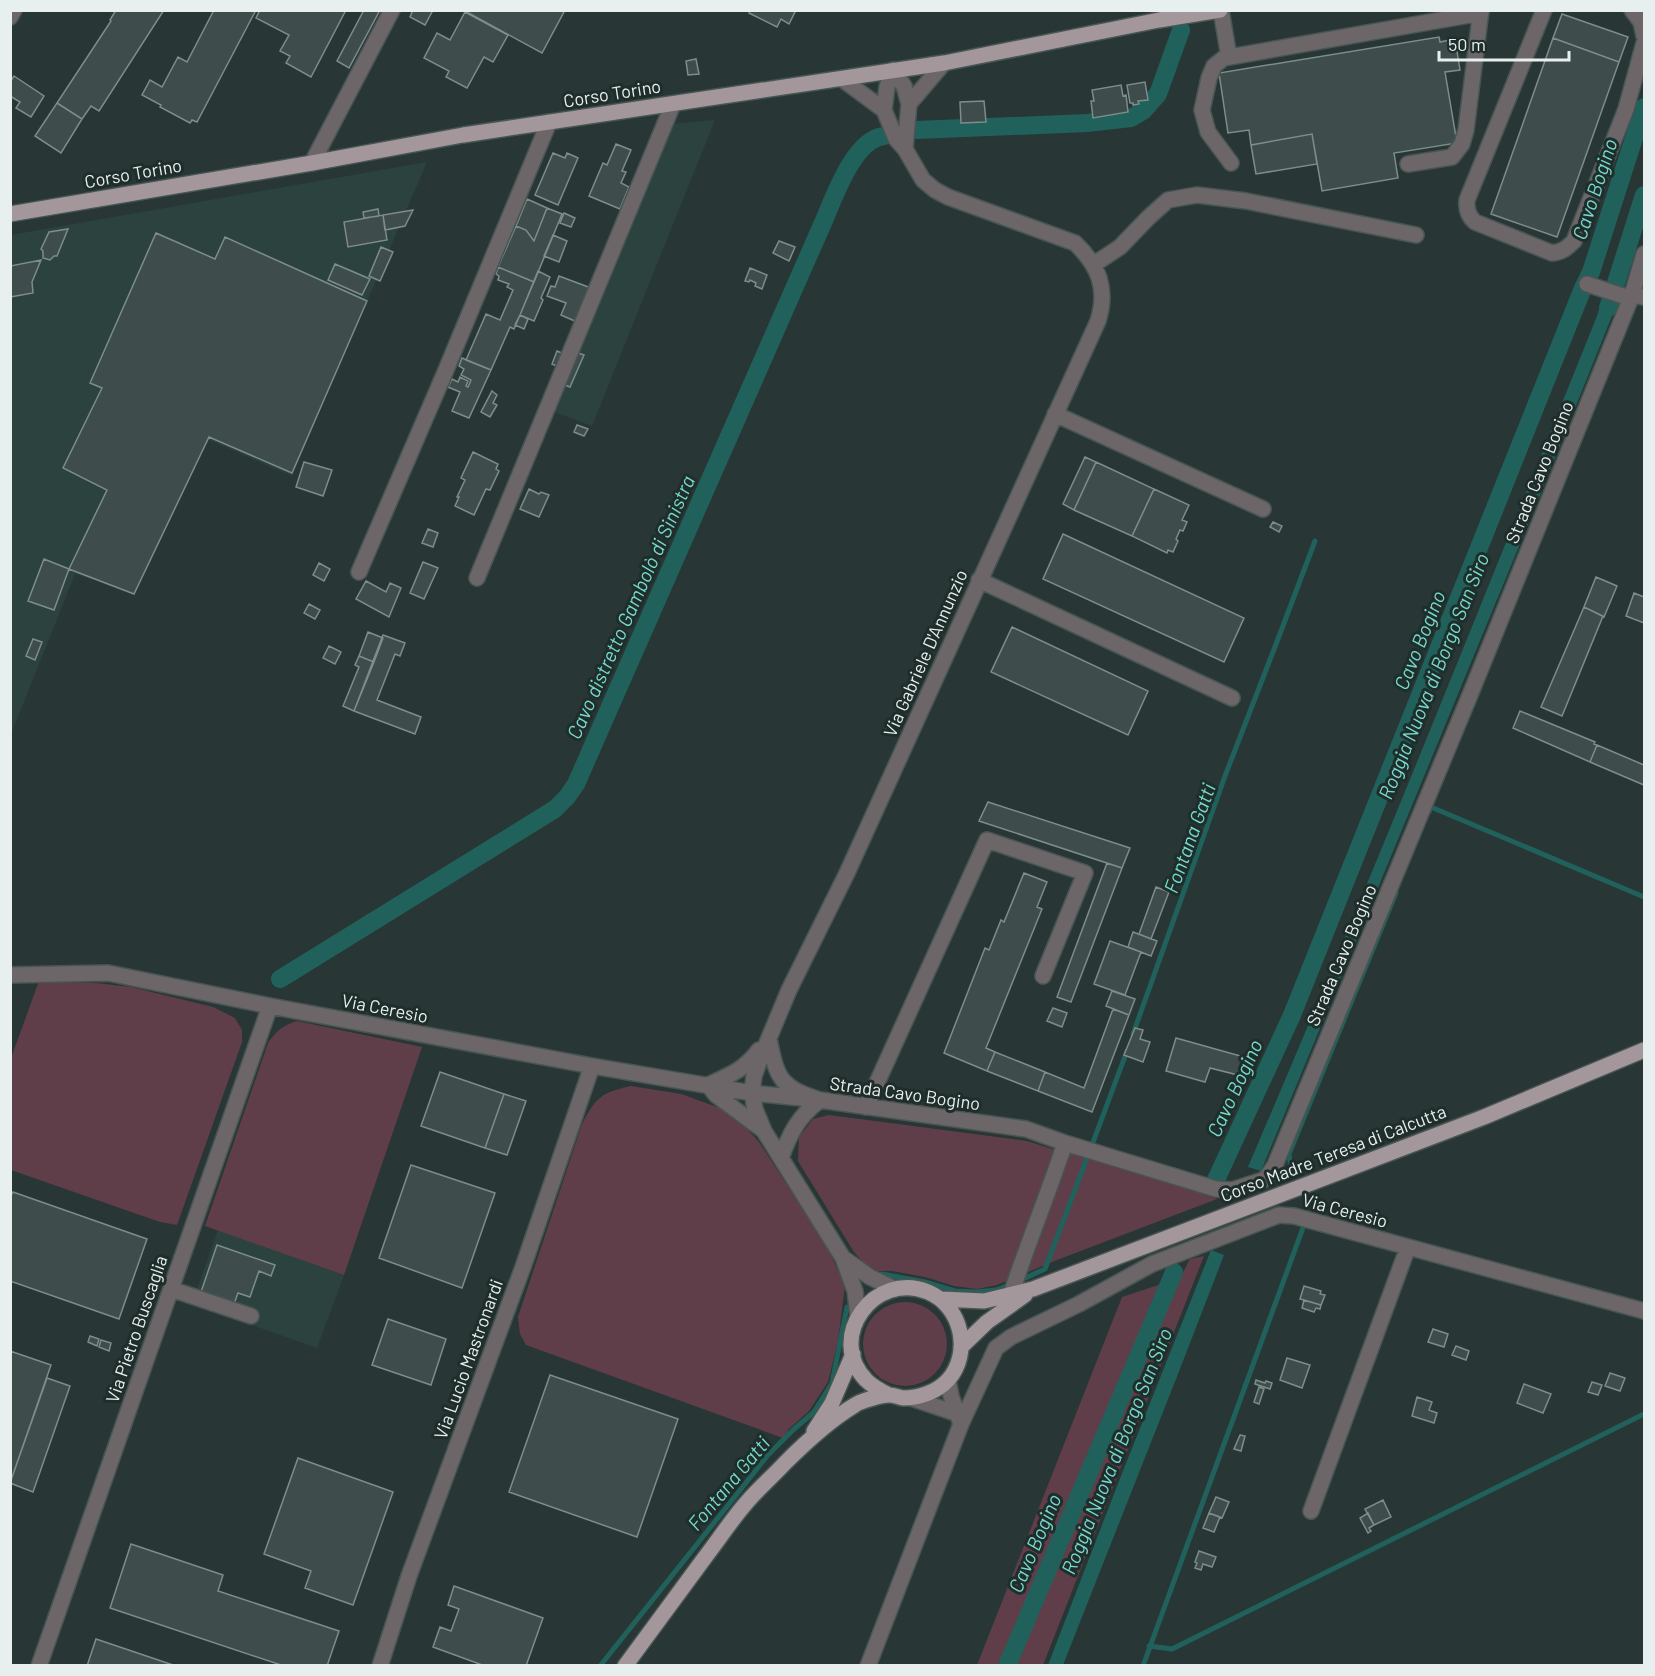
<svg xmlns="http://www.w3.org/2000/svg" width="1655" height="1676" font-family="Barlow,sans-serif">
  <rect width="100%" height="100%" fill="#283735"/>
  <!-- built -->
  <path fill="#2b423f" d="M 715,120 L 592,426 L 552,411 L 671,124 Z
    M 427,162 L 292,476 L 207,439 L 133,593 L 75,574 L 11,734 L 11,235 Z
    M 218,1230 L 344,1275 L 317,1348 L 192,1304 Z"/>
  <!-- green -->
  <path fill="#5f3e49" d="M 39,981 L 96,983 L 131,987 L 213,1007 L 235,1018 L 242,1030 L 242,1042 L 177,1225 L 160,1222 L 11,1170 L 10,1061 Z
    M 297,1021 L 422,1047 L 344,1275 L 205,1226 L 268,1043 C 276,1031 284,1025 297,1021 Z
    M 631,1086 L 681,1094 L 717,1107 L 738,1119 L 759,1142 L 828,1248 L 845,1286 L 838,1341 L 828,1382 L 809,1411 L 789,1429 L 783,1438 L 526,1345 L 520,1334 L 518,1317 L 582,1124 C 597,1096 601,1093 631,1086 Z
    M 829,1115 L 1027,1141 L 1065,1153 L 1072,1149 L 1175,1182 L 1217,1199 L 1057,1260 L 997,1285 L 977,1289 L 954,1286 L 925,1277 L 892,1271 L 877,1271 L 863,1262 L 854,1252 L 798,1161 L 799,1137 L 813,1119 Z
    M 1204,1256 L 1043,1665 L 977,1665 L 1122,1297 L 1180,1278 L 1190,1259 Z
    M863 1344a42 42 0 1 1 84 0a42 42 0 1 1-84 0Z"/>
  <!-- water -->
  <path fill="#20625b" d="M 1603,296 L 1618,301 L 1534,510 L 1261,1171 L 1248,1167 C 1369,885 1483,600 1597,316 Z
    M 1211,1250 L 1224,1255 L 1178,1374 L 1063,1665 L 1048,1665 L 1119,1481 Z"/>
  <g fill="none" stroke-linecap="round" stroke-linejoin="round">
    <!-- stream -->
    <path stroke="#20625b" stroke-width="5" d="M 1429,812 L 1431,807 L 1644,897
      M 1133,1034 L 1225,776 L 1278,639 L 1315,541
      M 1092,1145 L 1127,1051
      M 1291,1170 L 1289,1154 L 1396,893
      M 882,1274 L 925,1282 L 955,1291 L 976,1292 L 996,1290 L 1009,1285
      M 1023,1279 L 1045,1269 L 1087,1158
      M 1149,1646 L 1172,1649 L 1644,1414
      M 600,1666 L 768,1455 L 793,1430 L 814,1412 L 832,1383 L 847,1307
      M 1143,1666 L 1304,1225"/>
    <!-- canal -->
    <path stroke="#20625b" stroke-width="18" d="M 917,130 L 1087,123 L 1131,118 L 1143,111 L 1158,94 L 1181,30
      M 1608,308 L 1644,195
      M 280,979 L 555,809 L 567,797 L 576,784 L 822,225 C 833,201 853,139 884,136
      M 1215,1182 L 1292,1015 L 1583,288 L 1591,272 L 1644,107
      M 1007,1666 L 1174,1272"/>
  </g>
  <!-- building -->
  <path fill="#3e4d4b" stroke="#7d8d8b" stroke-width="1.5" d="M 116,10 L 164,10 L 99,111 L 91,106 L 82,119 L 57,103 L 111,21 L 110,20 Z
    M 214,10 L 256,10 L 197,122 L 192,120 L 190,123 L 160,107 L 161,105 L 142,95 L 150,80 L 162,87 L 178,57 L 187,62 Z
    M 260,10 L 346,10 L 311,77 L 286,63 L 290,56 L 280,51 L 289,35 L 256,18 Z
    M 364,10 L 380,10 L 349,68 L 337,61 Z
    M 413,10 L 433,10 L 425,25 L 410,17 Z
    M 463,10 L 565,10 L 542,53 Z
    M 750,10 L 791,10 L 795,12 L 789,24 L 781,19 L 777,27 L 749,13 Z
    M 465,12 L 508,35 L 493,62 L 484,57 L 467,88 L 446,77 L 449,71 L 424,58 L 437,33 L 450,40 Z
    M 1562,14 L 1628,37 L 1619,62 L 1553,38 Z
    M 1439,37 L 1440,42 L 1455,39 L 1460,70 L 1445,72 L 1457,143 L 1394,153 L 1398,178 L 1322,191 L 1312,134 L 1251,145 L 1249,130 L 1228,133 L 1219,73 Z
    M 1553,38 L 1619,62 L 1557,237 L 1491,214 Z
    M 696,59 L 699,74 L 688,75 L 686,61 Z
    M 14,76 L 44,96 L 31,117 L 16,108 L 20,102 L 10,96 L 10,82 Z
    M 1145,82 L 1148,100 L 1138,101 L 1139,104 L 1133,105 L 1133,103 L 1130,103 L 1127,85 Z
    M 1121,85 L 1123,96 L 1126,95 L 1128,112 L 1093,118 L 1091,101 L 1094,101 L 1092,90 Z
    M 984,101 L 986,122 L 961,123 L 960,102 Z
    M 57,103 L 82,119 L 61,153 L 35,136 Z
    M 1312,134 L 1317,164 L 1256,174 L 1251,145 Z
    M 616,144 L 631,150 L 622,171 L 626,172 L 621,183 L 629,187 L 620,209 L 589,196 L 603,163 L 607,165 Z
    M 553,153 L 565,158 L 567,153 L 578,158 L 558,205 L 535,195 Z
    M 527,199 L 547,208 L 534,241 L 526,230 L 516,226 Z
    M 547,208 L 562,214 L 534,282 L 498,267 L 516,226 L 526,230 L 534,241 Z
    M 378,209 L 379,216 L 364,218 L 363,212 Z
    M 413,210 L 405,226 L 385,230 L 383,215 Z
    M 564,213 L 575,218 L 571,227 L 560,223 Z
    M 383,215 L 387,240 L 348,247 L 344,222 Z
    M 68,229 L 57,256 L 54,256 L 50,260 L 43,258 L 43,251 L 41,249 L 49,232 Z
    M 156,233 L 215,259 L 225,237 L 367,301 L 292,473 L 209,437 L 134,594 L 69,569 L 107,490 L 63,468 L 102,388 L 90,383 Z
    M 553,235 L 567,241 L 559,262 L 544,256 Z
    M 779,241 L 795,247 L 789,261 L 773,253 Z
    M 381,247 L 393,252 L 380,281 L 369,276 Z
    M 41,260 L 32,282 L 33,293 L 10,297 L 10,266 Z
    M 335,264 L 370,279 L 362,295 L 328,280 Z
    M 498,267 L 534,282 L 514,329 L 510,327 L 491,370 L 466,360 L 486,314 L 500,320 L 513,290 L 507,287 L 509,284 L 498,280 L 499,276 L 496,274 Z
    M 750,268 L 767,275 L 762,289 L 755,286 L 756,283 L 750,280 L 749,282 L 745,281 Z
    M 538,271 L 550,277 L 541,298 L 543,300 L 534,321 L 520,315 Z
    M 559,276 L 591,288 L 577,322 L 561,315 L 566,303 L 547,296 L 551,286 L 555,287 Z
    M 520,315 L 528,319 L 524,329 L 515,325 Z
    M 557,351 L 564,354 L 559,367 L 552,364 Z
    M 578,353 L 584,355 L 570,387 L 565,385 Z
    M 462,358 L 491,370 L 469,418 L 452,411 L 460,392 L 448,387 L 452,379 L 458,382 L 460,377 L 468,381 L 466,386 L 468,387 L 471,380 L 461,375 L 464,369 L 459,366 Z
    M 492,391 L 497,395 L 493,403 L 497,405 L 490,417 L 481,412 Z
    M 577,425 L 588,429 L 584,436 L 574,432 Z
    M 473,452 L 498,464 L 496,469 L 499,471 L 490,490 L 486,489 L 474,515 L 455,506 L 459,497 L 457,497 L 465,480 L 461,478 Z
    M 1085,457 L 1096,462 L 1074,510 L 1063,504 Z
    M 304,462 L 332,470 L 323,496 L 296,487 Z
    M 1096,462 L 1154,489 L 1132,536 L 1074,510 Z
    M 529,489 L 539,494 L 541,492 L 549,495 L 539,517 L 520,509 Z
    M 1154,489 L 1189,505 L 1182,520 L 1187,522 L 1183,531 L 1180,530 L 1176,539 L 1178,541 L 1173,552 L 1168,550 L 1167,553 L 1132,536 Z
    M 1273,522 L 1282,526 L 1279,532 L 1270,527 Z
    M 428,529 L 438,533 L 433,547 L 422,543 Z
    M 1063,534 L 1244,618 L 1224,662 L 1043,579 Z
    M 44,559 L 69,569 L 54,610 L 28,601 Z
    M 423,562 L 438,568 L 424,599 L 410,593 Z
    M 319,563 L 330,569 L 324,581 L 313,575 Z
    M 1596,577 L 1617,586 L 1604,617 L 1584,607 Z
    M 366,581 L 386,592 L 390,583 L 401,588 L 389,617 L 356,599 Z
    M 1634,593 L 1644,597 L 1644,623 L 1626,616 Z
    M 309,604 L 320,610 L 315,619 L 304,613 Z
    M 1584,607 L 1603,616 L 1562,716 L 1541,707 Z
    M 1012,627 L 1148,691 L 1128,735 L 991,672 Z
    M 368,632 L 383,638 L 374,662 L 359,656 Z
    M 383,635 L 405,643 L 400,656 L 395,654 L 377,700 L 421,717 L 415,734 L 354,711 Z
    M 33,639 L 42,642 L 35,660 L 26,656 Z
    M 329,646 L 341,652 L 335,664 L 323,658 Z
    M 359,656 L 374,662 L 354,711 L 343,706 L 359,667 L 355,665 Z
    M 1520,711 L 1595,742 L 1594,744 L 1597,745 L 1590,762 L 1513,728 Z
    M 890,720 L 896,722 L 892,731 L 886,729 Z
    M 1597,745 L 1644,765 L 1644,785 L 1590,762 Z
    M 988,802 L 1130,848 L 1122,868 L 979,821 Z
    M 1107,863 L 1122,868 L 1071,1002 L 1057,997 Z
    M 1024,873 L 1047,882 L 1037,907 L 1042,909 L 986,1048 L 995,1052 L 987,1071 L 944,1053 L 985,948 L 989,950 L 1001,920 L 1004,922 Z
    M 1156,887 L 1169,892 L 1151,939 L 1139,934 Z
    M 1133,932 L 1157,941 L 1151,956 L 1128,947 Z
    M 1110,941 L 1141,952 L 1125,995 L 1094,984 Z
    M 1112,991 L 1135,999 L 1129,1015 L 1106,1006 Z
    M 1053,1008 L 1067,1013 L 1062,1027 L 1047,1021 Z
    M 1113,1009 L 1129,1015 L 1092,1112 L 1038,1091 L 1045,1072 L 1084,1088 Z
    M 1135,1028 L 1143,1030 L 1140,1039 L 1150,1042 L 1143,1062 L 1124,1055 Z
    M 1176,1038 L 1244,1057 L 1238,1075 L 1210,1068 L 1205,1082 L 1166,1071 Z
    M 995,1052 L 1045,1072 L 1038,1091 L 987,1071 Z
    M 440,1072 L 504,1094 L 485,1148 L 421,1126 Z
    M 504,1094 L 526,1101 L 507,1155 L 485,1148 Z
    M 411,1165 L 495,1193 L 462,1288 L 379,1258 Z
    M 13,1192 L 147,1239 L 119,1319 L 10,1281 L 10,1198 Z
    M 217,1245 L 275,1265 L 271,1276 L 259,1271 L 250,1297 L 238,1293 L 234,1304 L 201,1292 Z
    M 1304,1286 L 1321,1291 L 1320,1294 L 1325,1295 L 1321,1305 L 1300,1299 Z
    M 1304,1300 L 1321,1305 L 1320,1309 L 1316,1308 L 1314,1312 L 1302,1308 Z
    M 388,1319 L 446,1339 L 431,1385 L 372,1365 Z
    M 1433,1329 L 1448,1334 L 1444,1347 L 1428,1342 Z
    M 90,1336 L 99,1339 L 97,1346 L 88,1342 Z
    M 101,1340 L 111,1343 L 109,1351 L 99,1347 Z
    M 1456,1346 L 1469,1351 L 1466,1360 L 1452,1355 Z
    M 10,1351 L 51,1365 L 10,1483 Z
    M 1287,1358 L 1310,1365 L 1302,1388 L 1280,1380 Z
    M 1610,1373 L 1625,1378 L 1620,1391 L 1605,1386 Z
    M 550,1375 L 678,1419 L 637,1537 L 509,1492 Z
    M 47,1378 L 70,1386 L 33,1492 L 10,1483 Z
    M 1256,1380 L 1265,1383 L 1266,1381 L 1272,1383 L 1270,1389 L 1255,1384 Z
    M 1592,1382 L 1602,1385 L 1598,1395 L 1588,1392 Z
    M 1524,1384 L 1551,1394 L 1543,1413 L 1517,1403 Z
    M 1259,1387 L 1264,1389 L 1259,1404 L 1254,1402 Z
    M 1417,1397 L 1432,1402 L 1429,1410 L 1437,1413 L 1434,1423 L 1412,1416 Z
    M 1240,1435 L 1245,1436 L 1241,1451 L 1234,1449 Z
    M 298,1458 L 393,1492 L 353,1605 L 305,1588 L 311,1571 L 264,1554 Z
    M 1216,1497 L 1229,1502 L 1222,1518 L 1209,1513 Z
    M 1383,1500 L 1391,1517 L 1374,1525 L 1365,1509 Z
    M 1209,1513 L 1220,1517 L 1214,1532 L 1203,1528 Z
    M 1368,1513 L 1374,1525 L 1369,1528 L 1371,1531 L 1368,1533 L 1360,1518 Z
    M 131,1544 L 223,1575 L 218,1591 L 339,1631 L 327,1666 L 284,1666 L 110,1608 Z
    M 1199,1551 L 1216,1557 L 1212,1567 L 1203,1564 L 1201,1570 L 1195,1568 L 1197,1563 L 1195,1562 Z
    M 454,1586 L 543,1618 L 526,1666 L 485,1666 L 433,1647 L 440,1627 L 451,1631 L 459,1609 L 448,1605 Z
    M 96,1639 L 176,1666 L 87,1666 Z"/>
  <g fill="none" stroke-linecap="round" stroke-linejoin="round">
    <defs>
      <path id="minor" d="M 1221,10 L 1229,57
        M 1544,10 L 1467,200 C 1466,209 1468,216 1475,222 L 1552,253 C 1562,252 1567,248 1574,241 L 1626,109 L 1644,43
        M 1632,10 L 1641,22 L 1644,36
        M 10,17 L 14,10
        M 893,70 L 904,86 L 909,104
        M 842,79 L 884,110 L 896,139 L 905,149 L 923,180 L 935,190 L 948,197 L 1075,243 C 1099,266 1108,289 1098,321 L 847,873 L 789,990 L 759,1062 L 754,1076 L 752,1093 L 755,1109 L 764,1131 L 843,1258 L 855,1291 L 858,1316
        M 884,110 L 887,87 L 893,70
        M 905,149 L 909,104 L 944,63
        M 312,163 L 392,10
        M 1231,163 L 1208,132 L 1202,110 L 1209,78 L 1214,66 L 1224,58 L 1481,13
        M 1408,164 L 1452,157 L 1462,144 L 1466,130 L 1481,10
        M 1093,265 L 1120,247 L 1148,218 L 1168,200 L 1197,195 L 1246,201 L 1416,235
        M 1587,284 L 1623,296 L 1632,295 L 1644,297
        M 1055,414 L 1263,509
        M 359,572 L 446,370 L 549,122
        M 477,578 L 673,104
        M 979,580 L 1232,698
        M 10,975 L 108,973 L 270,1006 L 592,1066 L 752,1093 L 820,1100 L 1026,1129 L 1065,1143 L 1216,1189 L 1232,1190 L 1263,1180 L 1267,1177 L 1275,1165 L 1470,695 L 1632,295 L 1644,254
        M 769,1039 C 777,1079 780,1087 820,1100 C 798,1117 790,1133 781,1158
        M 759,1050 C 744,1070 730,1075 708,1085 L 716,1095 L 763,1130
        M 866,1107 L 987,840 L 1085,873 L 1043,976
        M 843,1258 L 870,1277 L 895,1289
        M 171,1289 L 251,1316
        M 1011,1294 C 1028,1243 1048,1194 1065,1143
        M 911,1398 L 958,1414
        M 961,1424 L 996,1348 L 1011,1337 L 1079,1304 L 1152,1264 L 1279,1215 L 1294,1216 L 1644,1311
        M 1311,1511 L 1408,1247
        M 39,1666 L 270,1006
        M 380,1666 L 409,1576 L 523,1267 L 592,1066
        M 868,1666 L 961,1424 L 951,1396 L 948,1380"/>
      <path id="major" d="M 10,214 L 312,163 L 463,135 L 944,63 L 1159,20 L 1220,10
        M 941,1299 L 984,1301 L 1033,1289 L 1484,1117 L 1644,1050
        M 962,1346 L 987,1322 L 1025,1295
        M 814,1431 L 832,1403 L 853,1354
        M 625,1666 C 652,1629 679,1593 706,1556 C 720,1538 732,1519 747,1502 C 759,1488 773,1476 785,1463 C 805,1443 830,1420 855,1405 C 860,1401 882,1395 889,1395 C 894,1395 898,1397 903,1398 C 919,1398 937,1392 948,1380 C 972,1353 962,1306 928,1292 C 875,1270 825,1337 866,1380 C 873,1387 881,1391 889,1395"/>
    </defs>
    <!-- minor casing -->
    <use href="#minor" stroke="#475553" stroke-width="18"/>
    <!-- major casing -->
    <use href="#major" stroke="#475553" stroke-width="18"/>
    <!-- minor -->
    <use href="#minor" stroke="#6c6668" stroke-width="15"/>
    <!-- major -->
    <use href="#major" stroke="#a4979b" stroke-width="15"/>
  </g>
  <g text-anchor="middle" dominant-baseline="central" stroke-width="6" stroke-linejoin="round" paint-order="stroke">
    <!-- street labels -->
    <g font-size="18" fill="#e7f0ef" stroke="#1f2d2b">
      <text transform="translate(612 93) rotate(-9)">Corso Torino</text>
      <text transform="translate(133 173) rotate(-10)">Corso Torino</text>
      <text transform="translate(1539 472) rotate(-68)">Strada Cavo Bogino</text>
      <text transform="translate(925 653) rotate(-66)">Via Gabriele D'Annunzio</text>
      <text transform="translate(1341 955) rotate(-67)">Strada Cavo Bogino</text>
      <text transform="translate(385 1008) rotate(11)">Via Ceresio</text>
      <text transform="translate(905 1093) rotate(8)">Strada Cavo Bogino</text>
      <text transform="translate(1333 1153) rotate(-21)">Corso Madre Teresa di Calcutta</text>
      <text transform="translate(1345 1210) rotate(15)">Via Ceresio</text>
      <text transform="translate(136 1329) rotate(-71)">Via Pietro Buscaglia</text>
      <text transform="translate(468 1359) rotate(-70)">Via Lucio Mastronardi</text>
    </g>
    <!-- water labels -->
    <g font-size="20" font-style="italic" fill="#76dace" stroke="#1f2d2b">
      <text transform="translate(1594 189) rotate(-72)">Cavo Bogino</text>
      <text transform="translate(630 607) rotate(-66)">Cavo distretto Gambolò di Sinistra</text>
      <text transform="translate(1419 640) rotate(-68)">Cavo Bogino</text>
      <text transform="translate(1433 676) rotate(-68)">Roggia Nuova di Borgo San Siro</text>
      <text transform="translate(1189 838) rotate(-70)">Fontana Gatti</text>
      <text transform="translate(1234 1088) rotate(-65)">Cavo Bogino</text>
      <text transform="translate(1116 1451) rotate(-68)">Roggia Nuova di Borgo San Siro</text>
      <text transform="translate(728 1483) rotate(-50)">Fontana Gatti</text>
      <text transform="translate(1034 1543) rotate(-67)">Cavo Bogino</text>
    </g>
  </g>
  <!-- border -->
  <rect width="1655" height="1676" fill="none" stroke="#e7f0ef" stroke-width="24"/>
  <!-- scale -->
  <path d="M1439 51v9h130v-9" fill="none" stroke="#e7f0ef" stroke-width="3"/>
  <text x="1448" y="51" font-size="18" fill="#e7f0ef" stroke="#1f2d2b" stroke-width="4.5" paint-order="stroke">50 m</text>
</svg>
